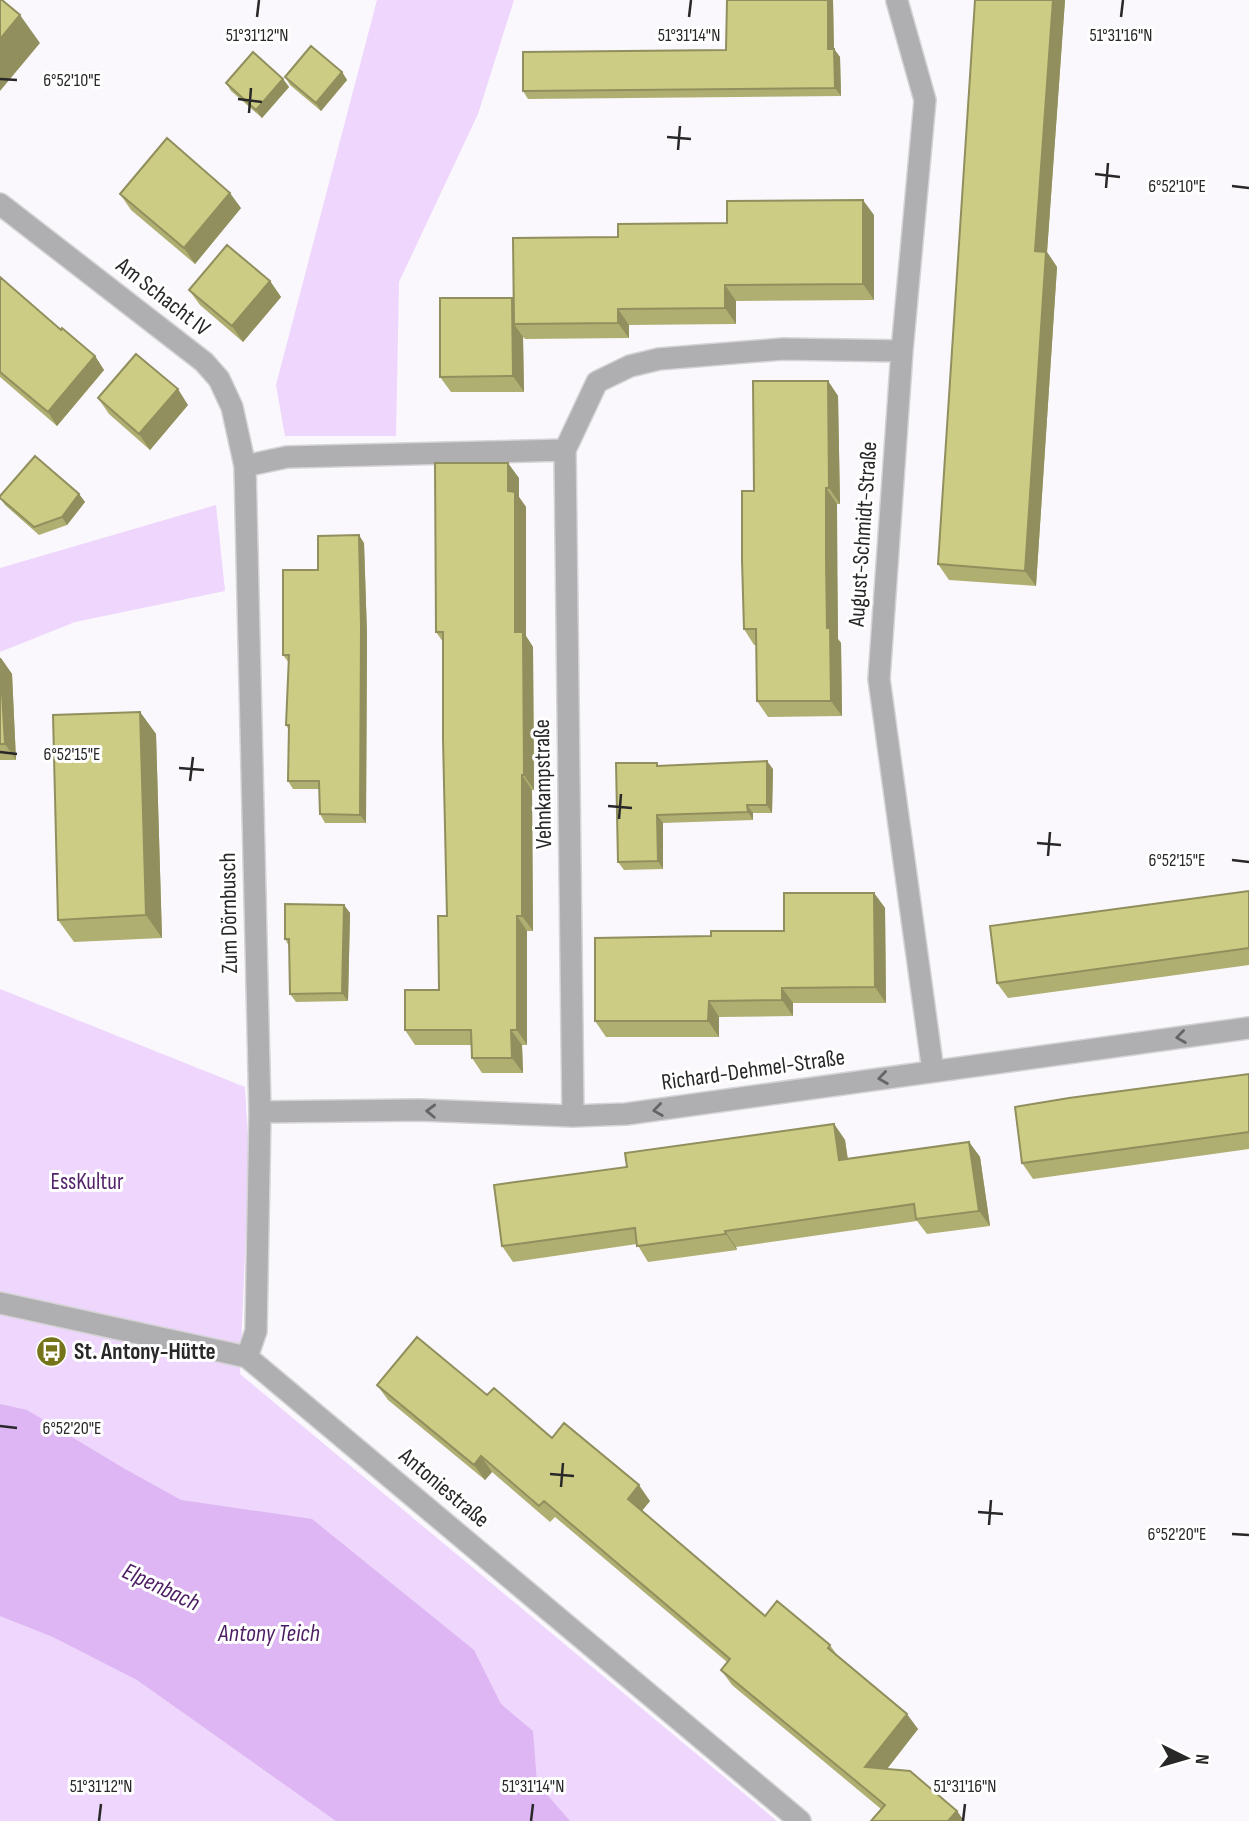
<svg xmlns="http://www.w3.org/2000/svg" width="1249" height="1821" font-family="'Sofia Sans Condensed',sans-serif">
  <rect width="100%" height="100%" fill="#faf8fc"/>
  <!-- green -->
  <path fill="#eed6fc" d="M 377,0 L 514,0 L 478,114 L 399,282 L 396,436 L 285,436 L 276,385 Z
    M 216,505 L 225,591 L 75,622 L 0,652 L 0,568 Z
    M 0,989 L 245,1087 L 249,1158 L 240,1374 L 777,1821 L 0,1821 Z"/>
  <!-- water -->
  <path fill="#ddb6f3" d="M 0,1404 L 27,1410 L 125,1469 L 181,1500 L 312,1519 L 474,1650 L 501,1704 L 533,1731 L 537,1783 L 570,1821 L 336,1821 L 137,1680 L 53,1637 L 0,1616 Z"/>
  <g fill="none" stroke-linecap="round" stroke-linejoin="round">
    <defs>
      <path id="minor" d="M 897,1 L 925,100 L 902,351 L 879,679 L 933,1071
        M 0,204 L 204,362 L 219,379 L 232,407 L 245,466 L 260,1112 L 256,1331 L 247,1357
        M 565,450 L 573,1116
        M 245,466 L 287,457 L 565,450 L 597,382 L 630,366 L 659,359 L 783,349 L 902,351
        M 260,1112 L 419,1110 L 573,1116 L 626,1114 L 1249,1028
        M 0,1303 L 247,1357 L 800,1821"/>
    </defs>
    <!-- minor casing -->
    <use href="#minor" stroke="#d4d3d6" stroke-width="24"/>
    <!-- minor -->
    <use href="#minor" stroke="#afaeb0" stroke-width="21"/>
  </g>
  <!-- wall -->
  <path fill="#b0af72" d="M 833,0 L 834,49 L 840,57 L 841,96 L 528,99 L 523,91 L 726,50 Z
    M 975,0 L 1065,0 L 1047,252 L 1057,267 L 1036,586 L 949,580 L 938,564 Z
    M 342,72 L 347,80 L 321,111 L 290,85 L 285,77 Z
    M 283,79 L 289,87 L 262,118 L 231,91 L 226,83 Z
    M 120,194 L 241,208 L 195,264 L 131,210 Z
    M 874,215 L 874,300 L 736,301 L 736,324 L 629,325 L 629,338 L 525,339 L 523,337 L 524,392 L 451,392 L 440,377 L 514,300 L 618,237 L 727,223 Z
    M 0,277 L 61,330 L 95,356 L 104,370 L 57,426 L 0,377 Z
    M 270,281 L 281,297 L 243,342 L 200,305 L 189,290 Z
    M 828,381 L 838,396 L 840,504 L 837,504 L 837,575 L 838,639 L 841,643 L 842,716 L 768,717 L 757,701 L 756,645 L 754,645 L 744,629 L 754,491 Z
    M 98,398 L 188,405 L 150,450 L 109,414 Z
    M 519,478 L 519,497 L 526,507 L 526,636 L 533,647 L 534,790 L 532,790 L 533,931 L 527,931 L 527,1045 L 522,1045 L 523,1073 L 482,1073 L 472,1058 L 471,1045 L 415,1045 L 405,1030 L 439,990 L 447,916 L 443,642 L 436,632 Z
    M 79,494 L 85,502 L 67,525 L 39,535 L 5,505 L 0,498 Z
    M 364,543 L 367,635 L 366,823 L 325,823 L 320,814 L 319,789 L 293,789 L 288,781 L 289,730 L 286,725 L 289,663 L 283,655 L 318,570 Z
    M 0,658 L 12,674 L 16,760 L 0,760 Z
    M 140,712 L 156,734 L 162,938 L 74,942 L 58,920 Z
    M 659,766 L 773,769 L 772,813 L 753,813 L 753,820 L 663,823 L 663,869 L 624,870 L 618,862 Z
    M 1249,891 L 1249,965 L 1008,998 L 997,983 Z
    M 874,893 L 885,908 L 886,1003 L 793,1003 L 793,1016 L 719,1017 L 719,1037 L 606,1037 L 595,1021 L 784,931 Z
    M 344,905 L 350,913 L 348,1001 L 296,1002 L 290,994 L 289,946 L 285,939 Z
    M 1249,1074 L 1249,1149 L 1033,1179 L 1022,1163 Z
    M 834,1124 L 845,1140 L 848,1159 L 969,1142 L 980,1157 L 990,1226 L 927,1234 L 917,1221 L 736,1247 L 737,1250 L 648,1262 L 637,1244 L 513,1262 L 502,1246 L 627,1167 Z
    M 377,1385 L 487,1395 L 650,1501 L 642,1511 L 765,1616 L 830,1645 L 837,1655 L 918,1729 L 887,1769 L 957,1811 L 964,1821 L 871,1821 L 881,1809 L 732,1685 L 721,1670 L 727,1662 L 555,1517 L 550,1522 L 492,1472 L 485,1480 L 388,1400 Z"/>
  <!-- shaded-wall -->
  <path fill="#908f5d" d="M 828,0 L 833,0 L 834,57 L 828,49 Z
    M 1053,0 L 1065,0 L 1047,252 L 1057,267 L 1036,586 L 1025,571 L 1035,251 Z
    M 20,15 L 40,43 L 0,91 L 0,39 Z
    M 834,49 L 840,57 L 841,96 L 835,88 Z
    M 342,72 L 347,80 L 321,111 L 316,103 Z
    M 283,79 L 289,87 L 262,118 L 256,110 Z
    M 230,193 L 241,208 L 195,264 L 184,248 Z
    M 863,200 L 874,215 L 874,300 L 863,284 Z
    M 270,281 L 281,297 L 243,342 L 232,326 Z
    M 725,285 L 736,301 L 736,324 L 725,308 Z
    M 512,298 L 523,313 L 514,324 L 523,337 L 524,392 L 513,376 Z
    M 618,309 L 629,325 L 629,338 L 618,323 Z
    M 95,356 L 104,370 L 57,426 L 48,412 Z
    M 828,381 L 838,396 L 840,504 L 829,488 Z
    M 178,389 L 188,405 L 150,450 L 139,434 Z
    M 508,463 L 519,478 L 519,497 L 526,507 L 526,636 L 533,647 L 534,790 L 524,775 L 508,491 Z
    M 826,488 L 837,504 L 838,639 L 841,643 L 842,716 L 831,701 L 827,628 Z
    M 79,494 L 85,502 L 67,525 L 62,517 Z
    M 359,535 L 364,543 L 367,635 L 366,823 L 360,815 Z
    M 1,658 L 12,674 L 16,760 L 5,744 Z
    M 140,712 L 156,734 L 162,938 L 146,915 Z
    M 767,761 L 773,769 L 772,813 L 767,805 Z
    M 522,775 L 532,790 L 533,931 L 522,916 Z
    M 747,805 L 753,813 L 753,820 L 748,812 Z
    M 657,815 L 663,823 L 663,869 L 658,861 Z
    M 874,893 L 885,908 L 886,1003 L 875,987 Z
    M 344,905 L 350,913 L 348,1001 L 342,993 Z
    M 517,916 L 527,931 L 527,1045 L 517,1030 Z
    M 782,988 L 793,1003 L 793,1016 L 782,1000 Z
    M 709,1001 L 719,1017 L 719,1037 L 708,1021 Z
    M 511,1030 L 522,1045 L 523,1073 L 512,1058 Z
    M 834,1124 L 845,1140 L 850,1176 L 839,1160 Z
    M 969,1142 L 980,1157 L 990,1226 L 979,1211 Z
    M 725,1231 L 736,1247 L 737,1250 L 726,1234 Z
    M 481,1456 L 492,1472 L 485,1480 L 474,1465 Z
    M 639,1485 L 650,1501 L 639,1514 L 628,1499 Z
    M 907,1714 L 918,1729 L 876,1783 L 865,1767 Z
    M 957,1811 L 964,1821 L 948,1821 Z"/>
  <!-- building -->
  <path fill="#cdcc85" stroke="#908f5d" stroke-width="2" d="M 0,0 L 2,0 L 20,15 L 0,39 Z
    M 727,0 L 828,0 L 828,49 L 834,49 L 835,88 L 523,91 L 523,52 L 726,50 Z
    M 975,0 L 1053,0 L 1035,251 L 1046,252 L 1025,571 L 938,564 Z
    M 311,46 L 342,72 L 316,103 L 285,77 Z
    M 253,52 L 283,79 L 256,110 L 226,83 Z
    M 167,138 L 230,193 L 184,248 L 120,194 Z
    M 863,200 L 863,284 L 725,285 L 725,308 L 618,309 L 618,323 L 514,324 L 513,238 L 618,237 L 618,224 L 727,223 L 727,201 Z
    M 227,245 L 270,281 L 232,326 L 189,290 Z
    M 0,277 L 61,330 L 62,328 L 95,356 L 48,412 L 0,372 Z
    M 440,298 L 512,298 L 513,376 L 440,377 Z
    M 136,354 L 178,389 L 139,434 L 98,398 Z
    M 753,381 L 828,381 L 829,488 L 826,488 L 826,559 L 827,628 L 830,628 L 831,701 L 757,701 L 756,629 L 744,629 L 742,560 L 742,491 L 754,491 Z
    M 35,456 L 79,494 L 62,517 L 34,527 L 0,498 L 0,496 Z
    M 435,463 L 508,463 L 508,491 L 515,492 L 515,632 L 523,632 L 524,775 L 522,775 L 522,916 L 517,916 L 517,1030 L 511,1030 L 512,1058 L 472,1058 L 471,1030 L 405,1030 L 405,990 L 439,990 L 438,916 L 447,916 L 443,739 L 443,632 L 436,632 Z
    M 359,535 L 361,627 L 360,815 L 320,814 L 319,781 L 288,781 L 289,725 L 286,725 L 289,655 L 283,655 L 283,570 L 318,570 L 318,536 Z
    M 0,658 L 5,744 L 0,744 Z
    M 140,712 L 146,915 L 58,920 L 53,715 Z
    M 767,761 L 767,805 L 747,805 L 748,812 L 657,815 L 658,861 L 618,862 L 616,763 L 657,763 L 657,766 Z
    M 1249,891 L 1249,948 L 997,983 L 990,926 Z
    M 784,893 L 874,893 L 875,987 L 782,988 L 782,1000 L 709,1001 L 708,1021 L 595,1021 L 595,938 L 711,936 L 711,931 L 784,931 Z
    M 285,904 L 344,905 L 342,993 L 290,994 L 289,939 L 285,939 Z
    M 1249,1074 L 1249,1132 L 1022,1163 L 1015,1107 L 1069,1098 Z
    M 834,1124 L 839,1160 L 969,1142 L 979,1211 L 916,1219 L 914,1204 L 725,1231 L 726,1234 L 637,1246 L 635,1228 L 502,1246 L 494,1185 L 627,1167 L 625,1153 Z
    M 417,1337 L 487,1395 L 494,1388 L 552,1438 L 564,1423 L 639,1485 L 628,1499 L 765,1616 L 777,1601 L 830,1645 L 828,1648 L 907,1714 L 865,1767 L 910,1771 L 957,1811 L 948,1821 L 871,1821 L 885,1805 L 721,1670 L 730,1659 L 544,1501 L 539,1506 L 481,1456 L 474,1465 L 377,1385 Z"/>
  <!-- one-way arrows -->
  <defs><path id="oneway-chevron" d="M-2-3.5L2.5 0L-2 3.5" fill="none" stroke-width="1.6" stroke-linecap="round" stroke-linejoin="round" transform="scale(1.75)"/></defs>
  <g stroke="#656466">
    <use href="#oneway-chevron" transform="translate(1181 1037) rotate(172)"/>
    <use href="#oneway-chevron" transform="translate(883 1078) rotate(172)"/>
    <use href="#oneway-chevron" transform="translate(658 1110) rotate(172)"/>
    <use href="#oneway-chevron" transform="translate(431 1111) rotate(-178)"/>
  </g>
  <!-- ticks -->
  <path fill="none" stroke="#292829" stroke-width="2.5" d="M 257,17 L 259,0M 689,17 L 691,0M 1121,17 L 1123,0M 0,79 L 17,80M 238,99 L 262,102M 249,113 L 251,88M 667,137 L 691,139M 678,150 L 680,126M 1095,174 L 1120,177M 1232,186 L 1249,188M 1106,188 L 1108,163M 0,752 L 17,754M 179,768 L 204,770M 190,781 L 193,757M 608,806 L 632,808M 619,819 L 621,794M 1037,843 L 1061,845M 1048,856 L 1050,832M 1232,860 L 1249,862M 0,1426 L 17,1428M 550,1474 L 574,1476M 561,1487 L 563,1463M 978,1512 L 1003,1514M 989,1525 L 991,1500M 1232,1534 L 1249,1535M 99,1821 L 101,1804M 531,1821 L 533,1804M 963,1821 L 965,1804"/>
  <!-- icons -->
  <defs>
    <symbol id="bus-disc" viewBox="-11 -11 22 22"><circle r="9.5" fill="#767419" stroke="#fff"/><path d="M-5-6H5V4H4V6H2V4H-2V6H-4V4H-5ZM-3.5-4V0h7V-4ZM-3.5 1.2v1.5H-2V1.2ZM2 1.2v1.5H3.5V1.2Z" fill="#fff"/></symbol>
  </defs>
  <g fill-rule="evenodd">
    <use href="#bus-disc" x="34" y="1334" width="35" height="35"/>
  </g>
  <g text-anchor="middle" dominant-baseline="central" stroke-width="6" stroke-linejoin="round" paint-order="stroke">
    <!-- street labels -->
    <g font-size="23" fill="#292829" stroke="#fff">
      <text transform="translate(163 297) rotate(38)">Am Schacht IV</text>
      <text transform="translate(863 534) rotate(-86)">August-Schmidt-Straße</text>
      <text transform="translate(543 784) rotate(-91)">Vehnkampstraße</text>
      <text transform="translate(229 913) rotate(-91)">Zum Dörnbusch</text>
      <text transform="translate(753 1070) rotate(-8)">Richard-Dehmel-Straße</text>
      <text transform="translate(444 1488) rotate(40)">Antoniestraße</text>
    </g>
    <!-- park labels -->
    <g font-size="23" fill="#54246a" stroke="#fff">
      <text x="87" y="1182">EssKultur</text>
    </g>
    <!-- poi labels -->
    <g font-size="23" font-weight="bold" fill="#292829" stroke="#fff" text-anchor="start">
      <text x="74" y="1352">St. Antony-Hütte</text>
    </g>
    <!-- water labels -->
    <g font-size="24" font-style="italic" fill="#4d1d63" stroke="#fff">
      <text transform="translate(161 1587) rotate(25)">Elpenbach</text>
      <text x="269" y="1633">Antony Teich</text>
    </g>
  </g>
  <g font-size="18" text-anchor="middle" fill="#292829" stroke="#fff" stroke-width="6" stroke-linejoin="round" paint-order="stroke">
    <text x="257" y="41">51°31'12"N</text>
    <text x="689" y="41">51°31'14"N</text>
    <text x="1121" y="41">51°31'16"N</text>
    <text x="72" y="86">6°52'10"E</text>
    <text x="1177" y="192">6°52'10"E</text>
    <text x="72" y="760">6°52'15"E</text>
    <text x="1177" y="866">6°52'15"E</text>
    <text x="72" y="1434">6°52'20"E</text>
    <text x="1177" y="1540">6°52'20"E</text>
    <text x="101" y="1792">51°31'12"N</text>
    <text x="533" y="1792">51°31'14"N</text>
    <text x="965" y="1792">51°31'16"N</text>
  </g>
  <!-- north arrow -->
  <g transform="translate(1186 1758) rotate(95)" stroke="#ffffff" stroke-width="5" paint-order="stroke">
  <path d="M0-5L12 26L0 18L-12 26Z" fill="#292829"/>
  <text y="-10" font-size="19" font-weight="bold" text-anchor="middle" fill="#292829">N</text>
  </g>
</svg>
